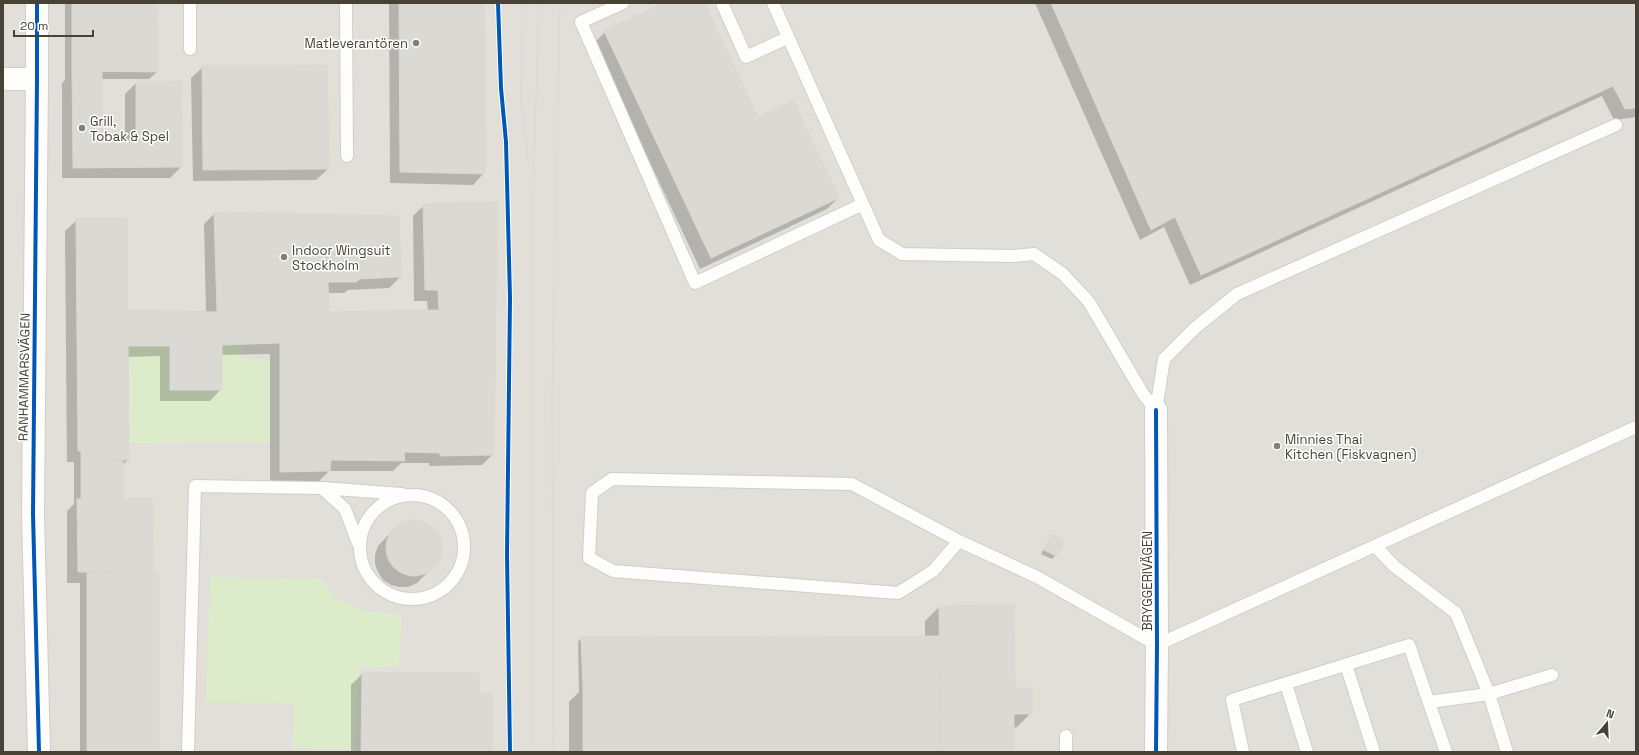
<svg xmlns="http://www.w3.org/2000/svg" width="1639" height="755" font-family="'Space Grotesk',sans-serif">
  <rect width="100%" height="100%" fill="#f1f0eb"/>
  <!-- industrial -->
  <path fill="#e2dfd9" d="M 3,3 L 1636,3 L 1636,752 L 3,752 Z"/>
  <!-- green -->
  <path fill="#dceccb" d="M 241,344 L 242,359 L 270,359 L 270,442 L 129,443 L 128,346 L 170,346 L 171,390 L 222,390 L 222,345 Z
    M 210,577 L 322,579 L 334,598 L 366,611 L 402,615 L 399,666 L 359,668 L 355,750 L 293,748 L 293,704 L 206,702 Z"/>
  <!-- parking -->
  <path fill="#e0dfda" d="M 218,3 L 322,3 L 322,50 L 218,50 Z
    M 799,3 L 1033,3 L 1150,263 L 1166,258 L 1194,312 L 1101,370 L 1066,312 L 1030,274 L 919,270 Z
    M 1626,133 L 1636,154 L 1636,416 L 1246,586 L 1196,466 L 1199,348 L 1215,318 Z
    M 864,446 L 1048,532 L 1038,552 L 925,526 L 916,543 L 854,512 L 580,512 L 579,449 Z
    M 192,503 L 349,504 L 351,579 L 191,576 Z
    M 1636,514 L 1636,752 L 1561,752 L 1501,557 Z
    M 1381,621 L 1413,628 L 1438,650 L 1470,752 L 1206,752 L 1204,679 Z
    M 206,702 L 294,704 L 293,748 L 355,750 L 355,752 L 204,752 Z
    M 1028,740 L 1049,740 L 1063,752 L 1029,752 Z"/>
  <!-- shadow -->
  <path fill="#0003" d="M 65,3 L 156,3 L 157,72 L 149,79 L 101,79 L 102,142 L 125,142 L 125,94 L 136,83 L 180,82 L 181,167 L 170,178 L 62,178 L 62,83 L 65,80 Z
    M 389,3 L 483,3 L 484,173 L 473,185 L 390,183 Z
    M 666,3 L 703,3 L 757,119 L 838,198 L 827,209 L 700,269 L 594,43 L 605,32 Z
    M 1035,3 L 1636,3 L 1636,117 L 1614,120 L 1602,96 L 1190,285 L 1164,227 L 1140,240 Z
    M 203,67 L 328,169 L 316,180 L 193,181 L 191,78 Z
    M 424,205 L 493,454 L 482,465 L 429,466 L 429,463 L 401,463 L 393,471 L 329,471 L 318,482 L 270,482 L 270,354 L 221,355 L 221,389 L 210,401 L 160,401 L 160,356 L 127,357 L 128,460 L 122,465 L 122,498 L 152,572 L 151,574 L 158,752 L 80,752 L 80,583 L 67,583 L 67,511 L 74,504 L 74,462 L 67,462 L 65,231 L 77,220 L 126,311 L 206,313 L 204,224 L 215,213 L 398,217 L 400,277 L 389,288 L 348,290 L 344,293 L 327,293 L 328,313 L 428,311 L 427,301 L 414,301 L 413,216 Z
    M 412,521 L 421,521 L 429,525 L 436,532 L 440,539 L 441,548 L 440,557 L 435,565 L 417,583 L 408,587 L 399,587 L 391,585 L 383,580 L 378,572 L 375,564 L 375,555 L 378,546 L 395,528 L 403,523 Z
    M 1052,536 L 1055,556 L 1052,559 L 1041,554 Z
    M 1013,606 L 1014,689 L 1031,713 L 1017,727 L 1013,728 L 1013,752 L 569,752 L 569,702 L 579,692 L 578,642 L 581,638 L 925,637 L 925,621 L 939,607 Z
    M 362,674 L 479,695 L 491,752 L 351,752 L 351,685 Z"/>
  <!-- building -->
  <path fill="#dbd9d3" stroke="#d9d7d1" d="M 72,3 L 157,3 L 158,72 L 72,71 Z
    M 399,3 L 484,3 L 485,174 L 400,172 Z
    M 664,3 L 704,3 L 758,117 L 793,101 L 839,198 L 711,258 L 604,31 Z
    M 1051,3 L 1636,3 L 1636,108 L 1625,109 L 1613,86 L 1201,275 L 1175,217 L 1151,230 Z
    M 327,65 L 329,169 L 203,170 L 202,66 Z
    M 72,71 L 102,71 L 102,141 L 136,141 L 136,82 L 181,81 L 182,167 L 73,168 Z
    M 497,202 L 494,455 L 440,456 L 440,453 L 404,452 L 405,461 L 331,460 L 330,471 L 280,472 L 280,343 L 222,345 L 222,390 L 170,390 L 170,346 L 128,346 L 127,310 L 217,312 L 214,212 L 399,216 L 401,277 L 360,279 L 356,282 L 328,282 L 329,312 L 439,310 L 438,290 L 425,290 L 423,204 Z
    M 76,219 L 127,219 L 129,460 L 103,460 L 102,451 L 78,451 Z
    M 81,451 L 102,451 L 103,460 L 123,461 L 123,499 L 81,499 Z
    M 77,499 L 152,499 L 153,573 L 78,572 Z
    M386 548a28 28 0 1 1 56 0a28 28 0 1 1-56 0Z
    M 1052,535 L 1064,542 L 1056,556 L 1044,550 Z
    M 87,573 L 159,573 L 159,752 L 87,752 Z
    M 1014,605 L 1015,688 L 1032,688 L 1032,714 L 1014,714 L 1014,752 L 940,752 L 939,606 Z
    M 939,636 L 939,686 L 583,687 L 581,637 Z
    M 362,673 L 479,673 L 480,694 L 492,694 L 492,752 L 361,752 Z
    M 939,686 L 940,752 L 583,752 L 583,687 Z"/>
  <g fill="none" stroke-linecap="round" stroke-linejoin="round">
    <defs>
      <path id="service" d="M 190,3 L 190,49
        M 346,3 L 347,156
        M 623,3 L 581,22 L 695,283 L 863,204
        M 722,3 L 746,57 L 787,38
        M 773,3 L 879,240 L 902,254 L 1013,256 L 1034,254 L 1063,274 L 1089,302 L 1143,394 L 1156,410
        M 1156,410 L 1164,359 L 1195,328 L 1237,294 L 1616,125
        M 322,488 L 402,494
        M360 547a52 52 0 1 1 104 0a52 52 0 1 1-104 0Z
        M 959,541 L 933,571 L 898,593 L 613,571 L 589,558 L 592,493 L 612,479 L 852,484 L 959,541 L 1037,577 L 1157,645 L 1636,427
        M 1375,546 L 1394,566 L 1456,613 L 1489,694 L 1507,752
        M 1346,665 L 1374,752
        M 1286,684 L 1307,752
        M 1429,702 L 1489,694 L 1552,675
        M 1066,736 L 1066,752
        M 188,752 L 195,486 L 322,488 L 345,509 L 360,548
        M 1243,752 L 1232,700 L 1409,645 L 1446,752"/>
      <path id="minor" d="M 37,3 L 37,79 L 33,514 L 39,752
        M 3,79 L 37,79
        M 1156,752 L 1157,645 L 1156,410"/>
    </defs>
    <!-- service casing -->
    <use href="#service" stroke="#cfcec8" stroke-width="14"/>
    <!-- minor casing -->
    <use href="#minor" stroke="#cfcec8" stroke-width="24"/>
    <!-- service -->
    <use href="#service" stroke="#fdfdfc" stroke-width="12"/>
    <!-- minor -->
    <use href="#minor" stroke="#fdfdfc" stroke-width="22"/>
    <!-- tram -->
    <path stroke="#d9d9d8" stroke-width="1" d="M 523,3 L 521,100 L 529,166
      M 531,752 L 532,222 L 539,3
      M 553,752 L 552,393 L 560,3"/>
    <defs>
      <path id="cycleway" d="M 37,3 L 37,79 L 33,514 L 39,752
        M 498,3 L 501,88 L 506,142 L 510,298 L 507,555 L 510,752
        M 1156,752 L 1157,645 L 1156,410"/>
    </defs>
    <!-- cycleway casing -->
    <use href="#cycleway" stroke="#fff" stroke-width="6"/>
    <!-- cycleway -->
    <use href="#cycleway" stroke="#0057b8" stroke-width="4"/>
  </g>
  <!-- markers -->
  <g fill="#837f75" stroke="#fff" stroke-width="1.5">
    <circle cx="416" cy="43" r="4"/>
    <circle cx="82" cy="128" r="4"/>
    <circle cx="284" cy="257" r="4"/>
    <circle cx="1277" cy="446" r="4"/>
  </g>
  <g text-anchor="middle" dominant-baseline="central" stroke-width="3" stroke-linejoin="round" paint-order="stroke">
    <!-- poi labels -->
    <g font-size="13" fill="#484236" stroke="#fff" text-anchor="start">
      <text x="408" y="43" text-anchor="end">Matleverantören</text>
      <text x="90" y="121">Grill,<tspan x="90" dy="15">Tobak &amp; Spel</tspan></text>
      <text x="292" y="250">Indoor Wingsuit<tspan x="292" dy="15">Stockholm</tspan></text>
      <text x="1285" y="439">Minnies Thai<tspan x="1285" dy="15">Kitchen (Fiskvagnen)</tspan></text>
    </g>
    <!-- street labels -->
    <g font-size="13" fill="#484236" stroke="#fff">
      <text transform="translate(24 377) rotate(-89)">RANHAMMARSVÄGEN</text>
      <text transform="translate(1147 581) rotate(-90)">BRYGGERIVÄGEN</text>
    </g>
  </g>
  <!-- border -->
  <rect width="1639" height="755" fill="none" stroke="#484236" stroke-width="8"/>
  <!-- north arrow -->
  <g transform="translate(1607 723) rotate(19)" stroke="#ffffff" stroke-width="3" paint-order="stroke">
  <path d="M0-3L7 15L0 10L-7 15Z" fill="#484236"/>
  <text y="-6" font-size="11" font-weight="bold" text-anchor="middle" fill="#484236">N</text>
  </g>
  <!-- scale -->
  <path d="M14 30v6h79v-6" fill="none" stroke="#484236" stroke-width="2"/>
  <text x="20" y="30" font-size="12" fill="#484236" stroke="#ffffff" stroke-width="3" paint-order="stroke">20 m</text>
</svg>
